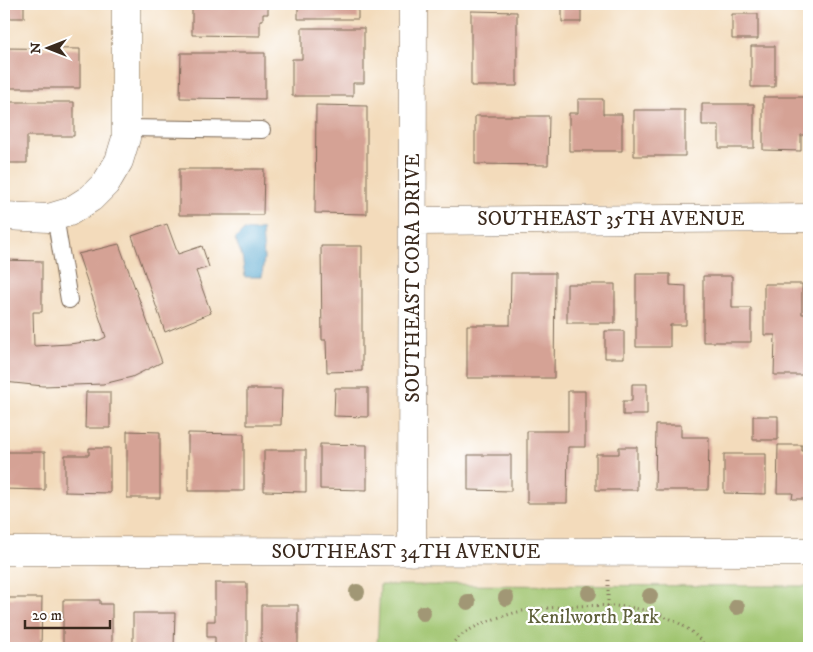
<svg xmlns="http://www.w3.org/2000/svg" width="813" height="652" font-family="'IM FELL DW Pica',serif">
  <rect width="100%" height="100%" fill="#fff"/>
  <filter id="ink" filterUnits="userSpaceOnUse"><feTurbulence type="fractalNoise" baseFrequency=".02" numOctaves="2"/><feDisplacementMap in="SourceGraphic" scale="10" xChannelSelector="R" yChannelSelector="G"/><feConvolveMatrix kernelMatrix="1 2 1 2 8 2 1 2 1" color-interpolation-filters="sRGB"/></filter>
  <filter id="wash" filterUnits="userSpaceOnUse"><feTurbulence type="fractalNoise" baseFrequency=".0096" numOctaves="4" result="noise"/><feDisplacementMap in="SourceGraphic" scale="20" xChannelSelector="R" yChannelSelector="G"/><feGaussianBlur stdDeviation="1.12" result="paint"/><feColorMatrix in="noise" values="0 0 0 0 0 0 0 0 0 0 0 0 0 0 0 0 0 1.4 0 .05"/><feComposite in="paint" operator="in"/></filter>
  <g filter="url(#wash)">
    <rect width="100%" height="100%" fill="#f3dbbb"/>
    <!-- green -->
    <path fill="#a0c56f" stroke="#6e7846" d="M 380,585 L 809,586 L 809,648 L 377,648 Z"/>
    <!-- water -->
    <path fill="#52a6ce" stroke="#466876" d="M 262,229 L 264,258 L 262,277 L 245,277 L 242,256 L 235,239 L 244,230 L 254,231 Z"/>
    <g id="blocks">
      <!-- building -->
      <path fill="#d5a295" d="M 4,4 L 24,4 L 24,18 L 4,18 Z
        M 192,4 L 268,4 L 268,14 L 263,14 L 263,20 L 260,20 L 260,36 L 192,35 Z
        M 298,4 L 358,4 L 358,19 L 298,19 Z
        M 562,4 L 581,4 L 581,22 L 562,22 Z
        M 471,11 L 517,12 L 517,86 L 471,86 Z
        M 732,14 L 758,14 L 758,39 L 732,39 Z
        M 302,28 L 364,28 L 364,83 L 353,83 L 353,96 L 292,96 L 292,59 L 302,59 Z
        M 751,46 L 775,46 L 775,87 L 751,87 Z
        M 4,48 L 80,49 L 80,88 L 4,88 Z
        M 181,53 L 265,53 L 265,99 L 180,98 Z
        M 763,97 L 809,97 L 809,135 L 801,135 L 801,151 L 763,150 Z
        M 578,99 L 603,99 L 603,114 L 622,114 L 622,151 L 569,151 L 569,113 L 578,113 Z
        M 4,102 L 74,102 L 74,136 L 27,136 L 27,163 L 4,163 Z
        M 702,104 L 754,104 L 754,148 L 719,148 L 719,125 L 702,125 Z
        M 316,105 L 367,106 L 367,214 L 315,213 Z
        M 634,110 L 685,110 L 685,156 L 634,156 Z
        M 475,116 L 549,116 L 548,165 L 475,164 Z
        M 179,169 L 264,169 L 263,215 L 179,215 Z
        M 167,224 L 178,254 L 202,246 L 209,267 L 196,271 L 211,313 L 165,332 L 132,236 Z
        M 119,244 L 162,362 L 132,377 L 103,384 L 43,386 L 4,382 L 4,260 L 42,261 L 42,312 L 33,312 L 34,346 L 69,344 L 100,340 L 106,337 L 78,254 Z
        M 321,246 L 362,246 L 362,371 L 327,372 L 326,340 L 322,340 Z
        M 511,273 L 555,273 L 554,378 L 467,378 L 467,325 L 510,325 Z
        M 636,274 L 670,274 L 670,285 L 686,286 L 686,325 L 670,325 L 670,347 L 636,347 Z
        M 703,276 L 732,276 L 732,308 L 751,308 L 751,342 L 703,342 Z
        M 567,284 L 615,284 L 615,323 L 567,323 Z
        M 764,284 L 802,284 L 802,314 L 809,314 L 809,375 L 774,375 L 775,335 L 764,335 Z
        M 605,331 L 624,331 L 624,358 L 605,358 Z
        M 632,384 L 647,384 L 647,415 L 623,415 L 623,401 L 632,401 Z
        M 335,388 L 368,388 L 368,417 L 334,416 Z
        M 247,389 L 282,389 L 281,425 L 247,425 Z
        M 568,391 L 585,391 L 585,447 L 568,447 L 567,503 L 527,503 L 527,431 L 568,431 Z
        M 86,392 L 110,392 L 110,428 L 85,428 Z
        M 753,416 L 778,416 L 778,440 L 753,440 Z
        M 656,425 L 681,425 L 681,437 L 709,437 L 708,490 L 655,490 Z
        M 127,431 L 160,432 L 160,498 L 127,498 Z
        M 188,433 L 244,434 L 244,491 L 188,491 Z
        M 320,444 L 367,445 L 367,490 L 320,489 Z
        M 778,445 L 802,445 L 802,451 L 809,451 L 809,499 L 792,499 L 793,493 L 777,493 Z
        M 619,447 L 637,447 L 637,490 L 596,490 L 596,454 L 619,454 Z
        M 89,448 L 110,448 L 110,493 L 65,492 L 65,455 L 89,455 Z
        M 264,450 L 306,450 L 306,492 L 264,491 Z
        M 5,452 L 45,452 L 45,490 L 4,489 Z
        M 724,454 L 766,454 L 766,494 L 724,493 Z
        M 468,455 L 511,455 L 511,491 L 468,490 Z
        M 215,583 L 247,583 L 247,648 L 215,648 L 215,637 L 207,637 L 207,621 L 215,621 Z
        M 4,598 L 42,598 L 41,648 L 4,648 Z
        M 63,600 L 100,600 L 100,604 L 112,604 L 112,648 L 63,648 Z
        M 261,605 L 298,605 L 298,648 L 261,648 Z
        M 133,613 L 175,613 L 174,648 L 133,648 Z"/>
    </g>
  </g>
  <g filter="url(#ink)">
    <use href="#blocks" fill-opacity="0" stroke="#7b6855" stroke-width="1"/>
    <g fill="none" stroke-linecap="round" stroke-linejoin="round">
      <defs>
        <path id="lane" d="M 126,128 L 262,130
          M 55,216 L 69,300"/>
        <path id="street" d="M 4,216 L 49,218 L 69,212 L 91,198 L 106,183 L 119,161 L 126,138 L 126,4
          M 413,221 L 809,218
          M 4,551 L 809,552
          M 412,552 L 413,4"/>
      </defs>
      <!-- lane casing -->
      <use href="#lane" stroke="#7b6855" stroke-width="18"/>
      <!-- street casing -->
      <use href="#street" stroke="#7b6855" stroke-width="29"/>
      <!-- path -->
      <path stroke="#7b6855" stroke-width="3" stroke-dasharray="1 4" stroke-linecap="butt" d="M 608,606 L 608,579
        M 447,648 C 453,643 458,637 465,633 C 474,626 495,618 507,615 C 525,609 545,608 563,607 C 613,603 674,604 707,648"/>
      <!-- lane -->
      <use href="#lane" stroke="#fff" stroke-width="16"/>
      <!-- street -->
      <use href="#street" stroke="#fff" stroke-width="28"/>
    </g>
    <!-- trees -->
    <g fill="#a19774">
      <circle cx="357" cy="592" r="8"/>
      <circle cx="589" cy="593" r="8"/>
      <circle cx="650" cy="596" r="8"/>
      <circle cx="506" cy="598" r="8"/>
      <circle cx="468" cy="602" r="8"/>
      <circle cx="737" cy="607" r="8"/>
      <circle cx="423" cy="613" r="8"/>
    </g>
  </g>
  <g text-anchor="middle" dominant-baseline="central" stroke-width="4.5" stroke-linejoin="round" paint-order="stroke">
    <!-- street labels -->
    <g font-size="20" fill="#3b2a1e" stroke="#fff">
      <text x="611" y="219">SOUTHEAST 35TH AVENUE</text>
      <text transform="translate(413 278) rotate(-90)">SOUTHEAST CORA DRIVE</text>
      <text x="406" y="552">SOUTHEAST 34TH AVENUE</text>
    </g>
    <!-- park labels -->
    <g font-size="20" fill="#5e603a" stroke="#fff">
      <text x="593" y="617">Kenilworth Park</text>
    </g>
  </g>
  <!-- margin -->
  <rect width="813" height="652" fill="none" stroke="#fff" stroke-width="20"/>
  <!-- north arrow -->
  <g transform="translate(48 48) rotate(270)" stroke="#ffffff" stroke-width="4" paint-order="stroke">
  <path d="M0-4L9 19L0 12L-9 19Z" fill="#3b2a1e"/>
  <text y="-8" font-size="14" font-weight="bold" text-anchor="middle" fill="#3b2a1e">N</text>
  </g>
  <!-- scale -->
  <path d="M25 620v8h85v-8" fill="none" stroke="#3b2a1e" stroke-width="2.5"/>
  <text x="32" y="620" font-size="15" fill="#3b2a1e" stroke="#ffffff" stroke-width="4" paint-order="stroke">20 m</text>
</svg>
